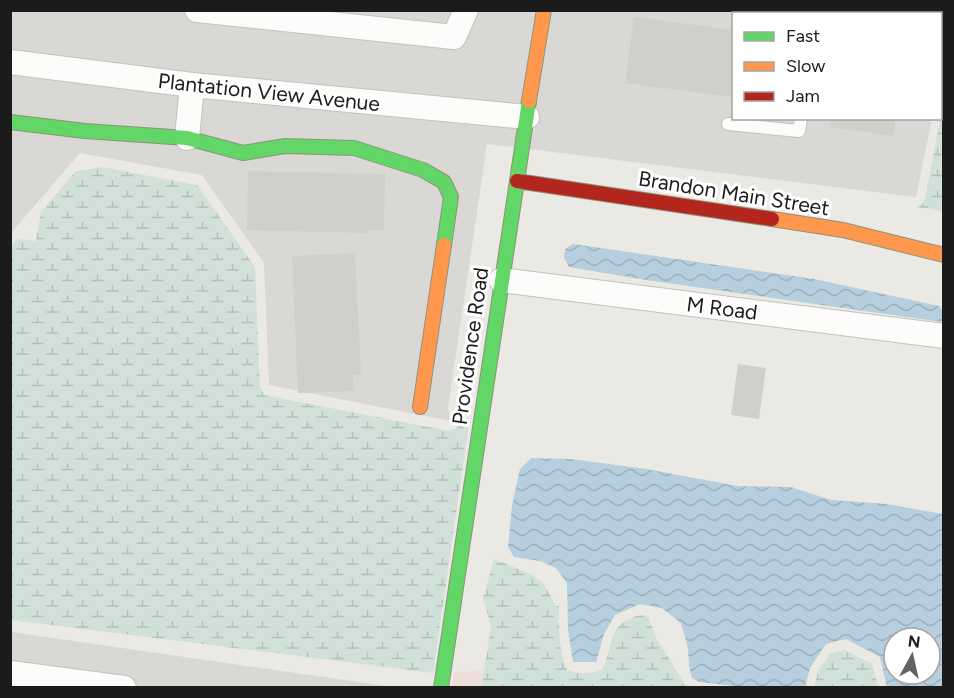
<svg xmlns="http://www.w3.org/2000/svg" width="954" height="698" font-family="Figtree,sans-serif">
  <defs>
    <pattern id="wetland-marsh" width="20" height="14" patternUnits="userSpaceOnUse" patternTransform="scale(1.5)"><rect width="20" height="14" fill="#d1e1da"/><path d="M1 5h8M5 5V1M11 12h8M15 12V8" fill="none" stroke="#b3c0ba"/></pattern>
    <pattern id="water-waves" width="16" height="10" patternUnits="userSpaceOnUse" patternTransform="scale(1.5)"><rect width="16" height="10" fill="#b6cedd"/><path d="M0 5q4-4 8 0t8 0" fill="none" stroke="#9cb0bd"/></pattern>
  </defs>
  <rect width="100%" height="100%" fill="#eae9e3"/>
  <!-- residential -->
  <path fill="#d9d8d5" d="M 11,11 L 943,11 L 944,58 L 941,73 L 940,14 L 734,14 L 734,118 L 932,119 L 916,197 L 487,144 L 448,408 L 451,421 L 269,385 L 264,263 L 202,175 L 80,153 L 11,233 Z
    M 11,632 L 394,687 L 11,687 Z"/>
  <!-- commercial -->
  <path fill="#edded7" d="M 484,671 L 482,687 L 452,688 L 454,672 Z"/>
  <!-- wetland -->
  <path fill="url(#wetland-marsh)" d="M 943,104 L 944,211 L 943,211 L 917,207 L 922,204 L 925,199 Z
    M 102,167 L 197,185 L 255,267 L 260,386 L 264,395 L 449,431 L 457,428 L 460,422 L 469,424 L 433,673 L 11,620 L 11,246 L 17,239 L 36,241 L 41,212 L 76,171 Z
    M 494,559 L 533,575 L 544,584 L 556,606 L 559,606 C 559,626 558,651 567,670 C 576,674 592,674 602,670 C 612,653 608,628 629,619 C 636,616 640,614 648,616 L 657,640 L 685,684 L 690,687 L 482,687 L 491,625 L 483,598 Z
    M 845,650 L 872,664 L 878,687 L 814,687 L 818,672 L 830,653 Z"/>
  <!-- water -->
  <path fill="url(#water-waves)" fill-rule="evenodd" d="M 573,244 L 814,279 L 939,306 L 943,311 L 942,322 L 646,280 L 569,267 L 564,258 L 565,249 Z
    M 531,458 L 571,459 L 646,469 L 737,486 L 791,487 L 831,500 L 887,504 L 943,514 L 943,687 L 887,687 L 880,657 L 846,639 L 826,644 L 810,668 L 805,687 L 743,687 L 699,682 L 692,678 L 689,666 L 688,648 L 681,623 L 662,608 L 640,604 L 615,615 L 604,634 L 596,662 L 573,662 L 568,630 L 567,583 L 556,568 L 540,561 L 514,557 L 508,547 L 512,506 L 520,469 ZM 894,638 L 930,638 L 930,674 L 894,674 Z"/>
  <!-- building -->
  <path fill="#d0cfca" d="M 845,10 L 910,10 L 910,14 L 845,14 Z
    M 634,17 L 734,30 L 734,97 L 625,83 Z
    M 831,118 L 896,118 L 893,136 L 830,127 Z
    M 248,171 L 385,174 L 384,230 L 368,230 L 368,233 L 247,230 Z
    M 355,253 L 361,375 L 353,375 L 354,391 L 298,393 L 292,256 Z
    M 738,364 L 766,368 L 759,419 L 731,415 Z"/>
  <g fill="none" stroke-linecap="round" stroke-linejoin="round">
    <defs>
      <path id="lane" d="M 764,10 L 768,14
        M 814,14 L 815,10
        M 728,124 L 799,131 L 801,118"/>
      <path id="street" d="M 197,10 L 454,37 L 466,10
        M 10,62 L 192,85 L 527,117
        M 187,138 L 192,85
        M 501,280 L 944,336
        M 10,673 L 124,688"/>
      <path id="fast" d="M 10,122 L 85,131 L 187,138 L 243,153 L 285,146 L 354,148 L 423,170 L 444,182 L 451,197 L 444,245
        M 441,688 L 529,101"/>
      <path id="slow" d="M 529,101 L 544,10
        M 772,219 L 843,230 L 944,255
        M 420,407 L 444,245"/>
      <path id="jam" d="M 517,181 L 772,219"/>
    </defs>
    <!-- lane casing -->
    <use href="#lane" stroke="#c2c2bf" stroke-width="14"/>
    <!-- street casing -->
    <use href="#street" stroke="#c2c2bf" stroke-width="26"/>
    <!-- fast casing -->
    <use href="#fast" stroke="#8e937c" stroke-width="16"/>
    <!-- slow casing -->
    <use href="#slow" stroke="#8e937c" stroke-width="16"/>
    <!-- jam casing -->
    <use href="#jam" stroke="#8e937c" stroke-width="16"/>
    <!-- lane -->
    <use href="#lane" stroke="#fcfcfb" stroke-width="12"/>
    <!-- street -->
    <use href="#street" stroke="#fcfcfb" stroke-width="24"/>
    <!-- fast -->
    <use href="#fast" stroke="#63d668" stroke-width="14"/>
    <!-- slow -->
    <use href="#slow" stroke="#ff974d" stroke-width="14"/>
    <!-- jam -->
    <use href="#jam" stroke="#b3261e" stroke-width="14"/>
  </g>
  <g text-anchor="middle" dominant-baseline="central" stroke-width="6" stroke-linejoin="round" paint-order="stroke">
    <!-- street labels -->
    <g font-size="21" fill="#1b1b1b" stroke="#fff">
      <text transform="translate(269 92) rotate(6)">Plantation View Avenue</text>
      <text transform="translate(734 193) rotate(9)">Brandon Main Street</text>
      <text transform="translate(722 308) rotate(7)">M Road</text>
      <text transform="translate(470 346) rotate(-82)">Providence Road</text>
    </g>
  </g>
  <!-- border -->
  <rect width="954" height="698" fill="none" stroke="#1b1b1b" stroke-width="24"/>
  <!-- legend -->
  <rect x="732" y="12" width="210" height="108" fill="#ffffff" stroke="#a4a4a4" stroke-width="1.5"/>
  <rect x="744" y="32" width="30" height="9" fill="#63d668" stroke="#a4a4a4" stroke-width="1.5"/>
  <text x="786" y="42" font-size="18" fill="#1b1b1b">Fast</text>
  <rect x="744" y="62" width="30" height="9" fill="#ff974d" stroke="#a4a4a4" stroke-width="1.5"/>
  <text x="786" y="72" font-size="18" fill="#1b1b1b">Slow</text>
  <rect x="744" y="92" width="30" height="9" fill="#b3261e" stroke="#a4a4a4" stroke-width="1.5"/>
  <text x="786" y="102" font-size="18" fill="#1b1b1b">Jam</text>
  <!-- north arrow -->
  <g transform="translate(912 656) rotate(8)"><circle r="28" fill="#ffffff" stroke="#a4a4a4" stroke-width="1.5"/>
  <path d="M0-4.5L10 22L0 15L-10 22Z" fill="#636361"/>
  <text y="-9" font-size="16" font-weight="bold" text-anchor="middle" fill="#1b1b1b">N</text>
  </g>
</svg>
